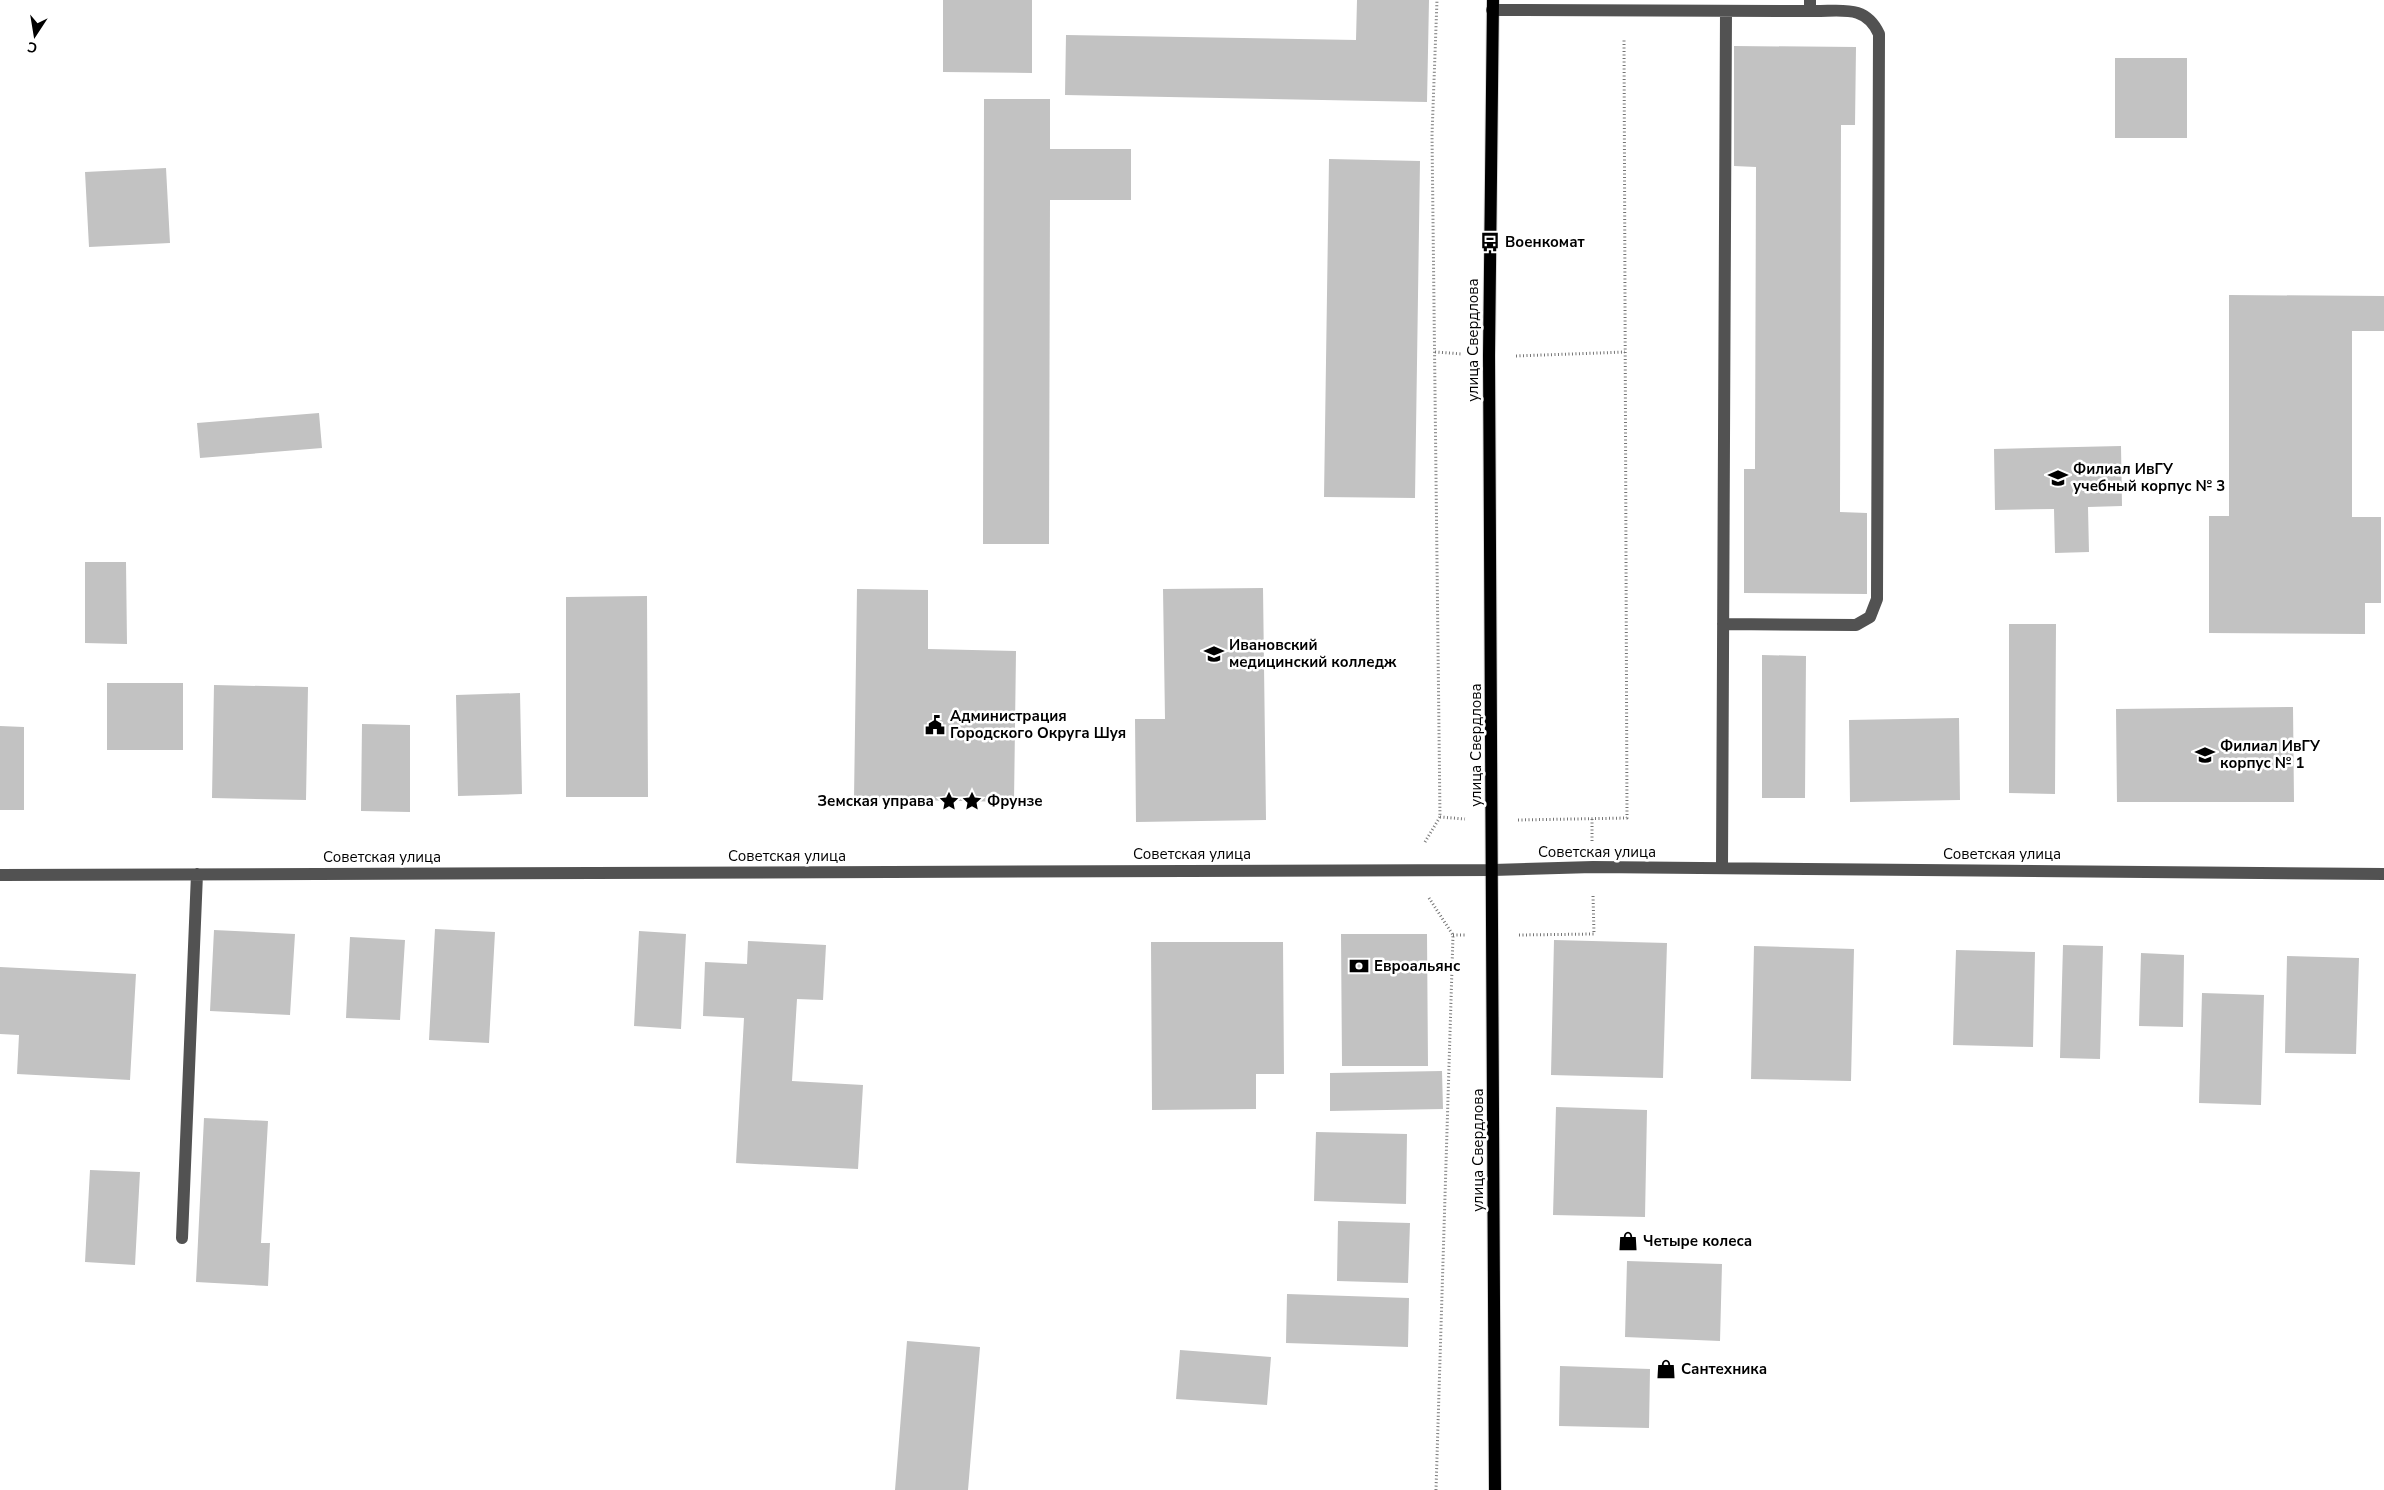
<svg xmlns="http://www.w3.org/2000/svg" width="2384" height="1490" font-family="'Nunito Sans',sans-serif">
  <rect width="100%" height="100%" fill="#fff"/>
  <!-- building -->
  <path fill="#c2c2c2" d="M 943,0 L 1032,0 L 1032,73 L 943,72 Z
    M 1357,0 L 1429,0 L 1427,102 L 1065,95 L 1066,35 L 1356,40 Z
    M 1734,46 L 1856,47 L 1855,125 L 1841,125 L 1840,512 L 1867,513 L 1867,594 L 1744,593 L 1744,469 L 1755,469 L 1756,167 L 1734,166 Z
    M 2115,58 L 2187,58 L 2187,138 L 2115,138 Z
    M 984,99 L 1050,99 L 1050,149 L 1131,149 L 1131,200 L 1050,200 L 1049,544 L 983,544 Z
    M 1329,159 L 1420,161 L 1415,498 L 1324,497 Z
    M 166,168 L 170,243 L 89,247 L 85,172 Z
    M 2229,295 L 2384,296 L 2384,331 L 2352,331 L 2352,517 L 2381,517 L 2381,603 L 2365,603 L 2365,634 L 2209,633 L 2209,516 L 2229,516 Z
    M 319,413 L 322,448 L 200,458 L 197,423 Z
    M 2121,446 L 2122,506 L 2088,507 L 2089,552 L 2055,553 L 2054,509 L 1995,510 L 1994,449 Z
    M 85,562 L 126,562 L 127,644 L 85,643 Z
    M 1263,588 L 1266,820 L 1136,822 L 1135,719 L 1165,719 L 1163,589 Z
    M 857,589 L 928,590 L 928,649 L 1016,651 L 1014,802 L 854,799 Z
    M 647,596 L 648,797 L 566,797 L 566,597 Z
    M 2009,624 L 2056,624 L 2055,794 L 2009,793 Z
    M 1762,655 L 1806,656 L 1805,798 L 1762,798 Z
    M 107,683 L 183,683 L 183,750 L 107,750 Z
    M 214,685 L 308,687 L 306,800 L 212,798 Z
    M 520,693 L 522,794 L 458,796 L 456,695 Z
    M 2293,707 L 2294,802 L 2117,802 L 2116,709 Z
    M 1959,718 L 1960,800 L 1850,802 L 1849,720 Z
    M 362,724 L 410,725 L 410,812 L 361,811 Z
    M 0,726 L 24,727 L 24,810 L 0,810 Z
    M 435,929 L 495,932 L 489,1043 L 429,1040 Z
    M 214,930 L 295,934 L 290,1015 L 210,1011 Z
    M 639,931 L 686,934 L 681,1029 L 634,1026 Z
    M 1341,934 L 1427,934 L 1428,1066 L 1342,1066 Z
    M 350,937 L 405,940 L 400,1020 L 346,1018 Z
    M 1554,940 L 1667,943 L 1663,1078 L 1551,1075 Z
    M 748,941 L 826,945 L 823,1000 L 797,999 L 792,1081 L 863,1085 L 858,1169 L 736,1163 L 744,1018 L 703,1016 L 705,962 L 747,964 Z
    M 1151,942 L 1283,942 L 1284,1074 L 1256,1074 L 1256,1109 L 1152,1110 Z
    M 2063,945 L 2103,946 L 2100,1059 L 2060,1058 Z
    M 1754,946 L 1854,949 L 1851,1081 L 1751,1079 Z
    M 1956,950 L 2035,952 L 2033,1047 L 1953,1045 Z
    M 2141,953 L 2184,955 L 2183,1027 L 2139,1026 Z
    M 2287,956 L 2359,958 L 2356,1054 L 2285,1053 Z
    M 0,967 L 136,974 L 130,1080 L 17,1074 L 19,1035 L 0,1034 Z
    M 2202,993 L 2264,995 L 2261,1105 L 2199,1103 Z
    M 1442,1071 L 1443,1109 L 1330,1111 L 1330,1073 Z
    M 1556,1107 L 1647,1110 L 1645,1217 L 1553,1215 Z
    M 204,1118 L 268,1121 L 261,1243 L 270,1243 L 268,1286 L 196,1282 Z
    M 1316,1132 L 1407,1134 L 1406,1204 L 1314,1201 Z
    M 90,1170 L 140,1172 L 135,1265 L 85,1262 Z
    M 1338,1221 L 1410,1223 L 1408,1283 L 1337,1281 Z
    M 1627,1261 L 1722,1264 L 1720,1341 L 1625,1337 Z
    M 1287,1294 L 1409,1298 L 1408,1347 L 1286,1343 Z
    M 907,1341 L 980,1347 L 968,1490 L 895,1490 Z
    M 1180,1350 L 1271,1357 L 1267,1405 L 1176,1399 Z
    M 1560,1366 L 1650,1369 L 1649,1428 L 1559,1426 Z"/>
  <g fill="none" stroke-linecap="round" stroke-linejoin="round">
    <defs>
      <path id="major" d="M 1493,0 L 1489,356 L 1495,1490"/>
    </defs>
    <!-- major casing -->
    <use href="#major" stroke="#dbdbdb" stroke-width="14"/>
    <!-- path -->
    <path stroke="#747474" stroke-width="3" stroke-dasharray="1 2.5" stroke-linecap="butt" d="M 1435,352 L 1462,354
      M 1516,356 L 1625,352
      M 1440,817 L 1465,819
      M 1592,819 L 1592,841
      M 1518,820 L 1627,818 L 1624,38
      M 1425,842 L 1440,817 L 1432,135 L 1437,0
      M 1429,898 L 1453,935 L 1436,1490
      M 1453,935 L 1465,935
      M 1519,935 L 1594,934 L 1593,895"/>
    <!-- minor -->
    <path stroke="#525252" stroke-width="12" d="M 1492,10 L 1810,11 L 1810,0
      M 1723,624 L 1856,625 L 1870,617 L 1877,599 L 1879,34 C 1865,3 1840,12 1810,11
      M 1722,868 L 1726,11
      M 0,875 L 1493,870 L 1593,867 L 2384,874
      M 182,1238 L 197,874"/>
    <!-- major -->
    <use href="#major" stroke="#000" stroke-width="12"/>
  </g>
  <!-- icons -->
  <defs>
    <symbol id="bus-bare" viewBox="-9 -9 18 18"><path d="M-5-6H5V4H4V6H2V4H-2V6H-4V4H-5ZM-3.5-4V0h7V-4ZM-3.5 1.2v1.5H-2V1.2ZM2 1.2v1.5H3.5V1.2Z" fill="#000" stroke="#fff" stroke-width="2.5" paint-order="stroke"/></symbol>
    <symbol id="university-bare" viewBox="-9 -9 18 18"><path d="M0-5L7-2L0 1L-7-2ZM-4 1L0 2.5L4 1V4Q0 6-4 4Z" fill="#000" stroke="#fff" stroke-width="2.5" paint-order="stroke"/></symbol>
    <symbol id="civic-bare" viewBox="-9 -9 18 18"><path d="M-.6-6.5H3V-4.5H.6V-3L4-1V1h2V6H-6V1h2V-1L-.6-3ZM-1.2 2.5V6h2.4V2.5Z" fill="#000" stroke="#fff" stroke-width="2.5" paint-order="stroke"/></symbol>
    <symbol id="sight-bare" viewBox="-9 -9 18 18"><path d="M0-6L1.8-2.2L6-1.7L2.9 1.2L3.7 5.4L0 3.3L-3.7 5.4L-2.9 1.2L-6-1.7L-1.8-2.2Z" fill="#000" stroke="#fff" stroke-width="2.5" paint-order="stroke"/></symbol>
    <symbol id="bank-bare" viewBox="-9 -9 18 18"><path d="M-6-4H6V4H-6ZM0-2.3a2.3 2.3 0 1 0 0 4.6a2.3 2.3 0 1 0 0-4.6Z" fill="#000" stroke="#fff" stroke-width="2.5" paint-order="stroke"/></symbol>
    <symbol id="shop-bare" viewBox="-9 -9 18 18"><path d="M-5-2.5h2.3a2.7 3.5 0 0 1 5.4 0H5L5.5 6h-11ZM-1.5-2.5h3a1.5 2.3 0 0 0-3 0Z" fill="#000" stroke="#fff" stroke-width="2.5" paint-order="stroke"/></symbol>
  </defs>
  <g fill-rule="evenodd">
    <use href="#bus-bare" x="1476" y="228" width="28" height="28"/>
    <use href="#university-bare" x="2044" y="464" width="28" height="28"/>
    <use href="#university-bare" x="1200" y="640" width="28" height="28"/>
    <use href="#civic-bare" x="921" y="711" width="28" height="28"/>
    <use href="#university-bare" x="2191" y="741" width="28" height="28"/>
    <use href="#sight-bare" x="935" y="787" width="28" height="28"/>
    <use href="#sight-bare" x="958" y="787" width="28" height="28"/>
    <use href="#bank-bare" x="1345" y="952" width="28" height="28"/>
    <use href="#shop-bare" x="1614" y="1227" width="28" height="28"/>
    <use href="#shop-bare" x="1652" y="1355" width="28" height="28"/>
  </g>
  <g text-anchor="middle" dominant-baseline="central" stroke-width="5" stroke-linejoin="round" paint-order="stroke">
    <!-- poi labels -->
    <g font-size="15" font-weight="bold" fill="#000" stroke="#fff" text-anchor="start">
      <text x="1505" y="242">Военкомат</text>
      <text x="2073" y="469">Филиал ИвГУ<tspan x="2073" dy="17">учебный корпус № 3</tspan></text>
      <text x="1229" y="645">Ивановский<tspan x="1229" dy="17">медицинский колледж</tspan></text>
      <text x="950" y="716">Администрация<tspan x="950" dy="17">Городского Округа Шуя</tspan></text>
      <text x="2220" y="746">Филиал ИвГУ<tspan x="2220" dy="17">корпус № 1</tspan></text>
      <text x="934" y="801" text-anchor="end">Земская управа</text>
      <text x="987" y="801">Фрунзе</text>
      <text x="1374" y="966">Евроальянс</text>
      <text x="1643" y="1241">Четыре колеса</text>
      <text x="1681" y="1369">Сантехника</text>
    </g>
    <!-- street labels -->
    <g font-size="15" fill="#000" stroke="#fff">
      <text transform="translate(1473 340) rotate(-90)">улица Свердлова</text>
      <text transform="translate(1476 745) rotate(-90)">улица Свердлова</text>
      <text x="1597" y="852">Советская улица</text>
      <text x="1192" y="854">Советская улица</text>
      <text x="2002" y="854">Советская улица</text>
      <text x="787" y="856">Советская улица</text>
      <text x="382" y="857">Советская улица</text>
      <text transform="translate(1478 1150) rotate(-90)">улица Свердлова</text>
    </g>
  </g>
  <!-- north arrow -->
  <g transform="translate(35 35) rotate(192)" stroke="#ffffff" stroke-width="4" paint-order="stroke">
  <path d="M0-4L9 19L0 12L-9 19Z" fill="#000000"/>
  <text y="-8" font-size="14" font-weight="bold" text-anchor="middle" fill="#000000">С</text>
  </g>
</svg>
